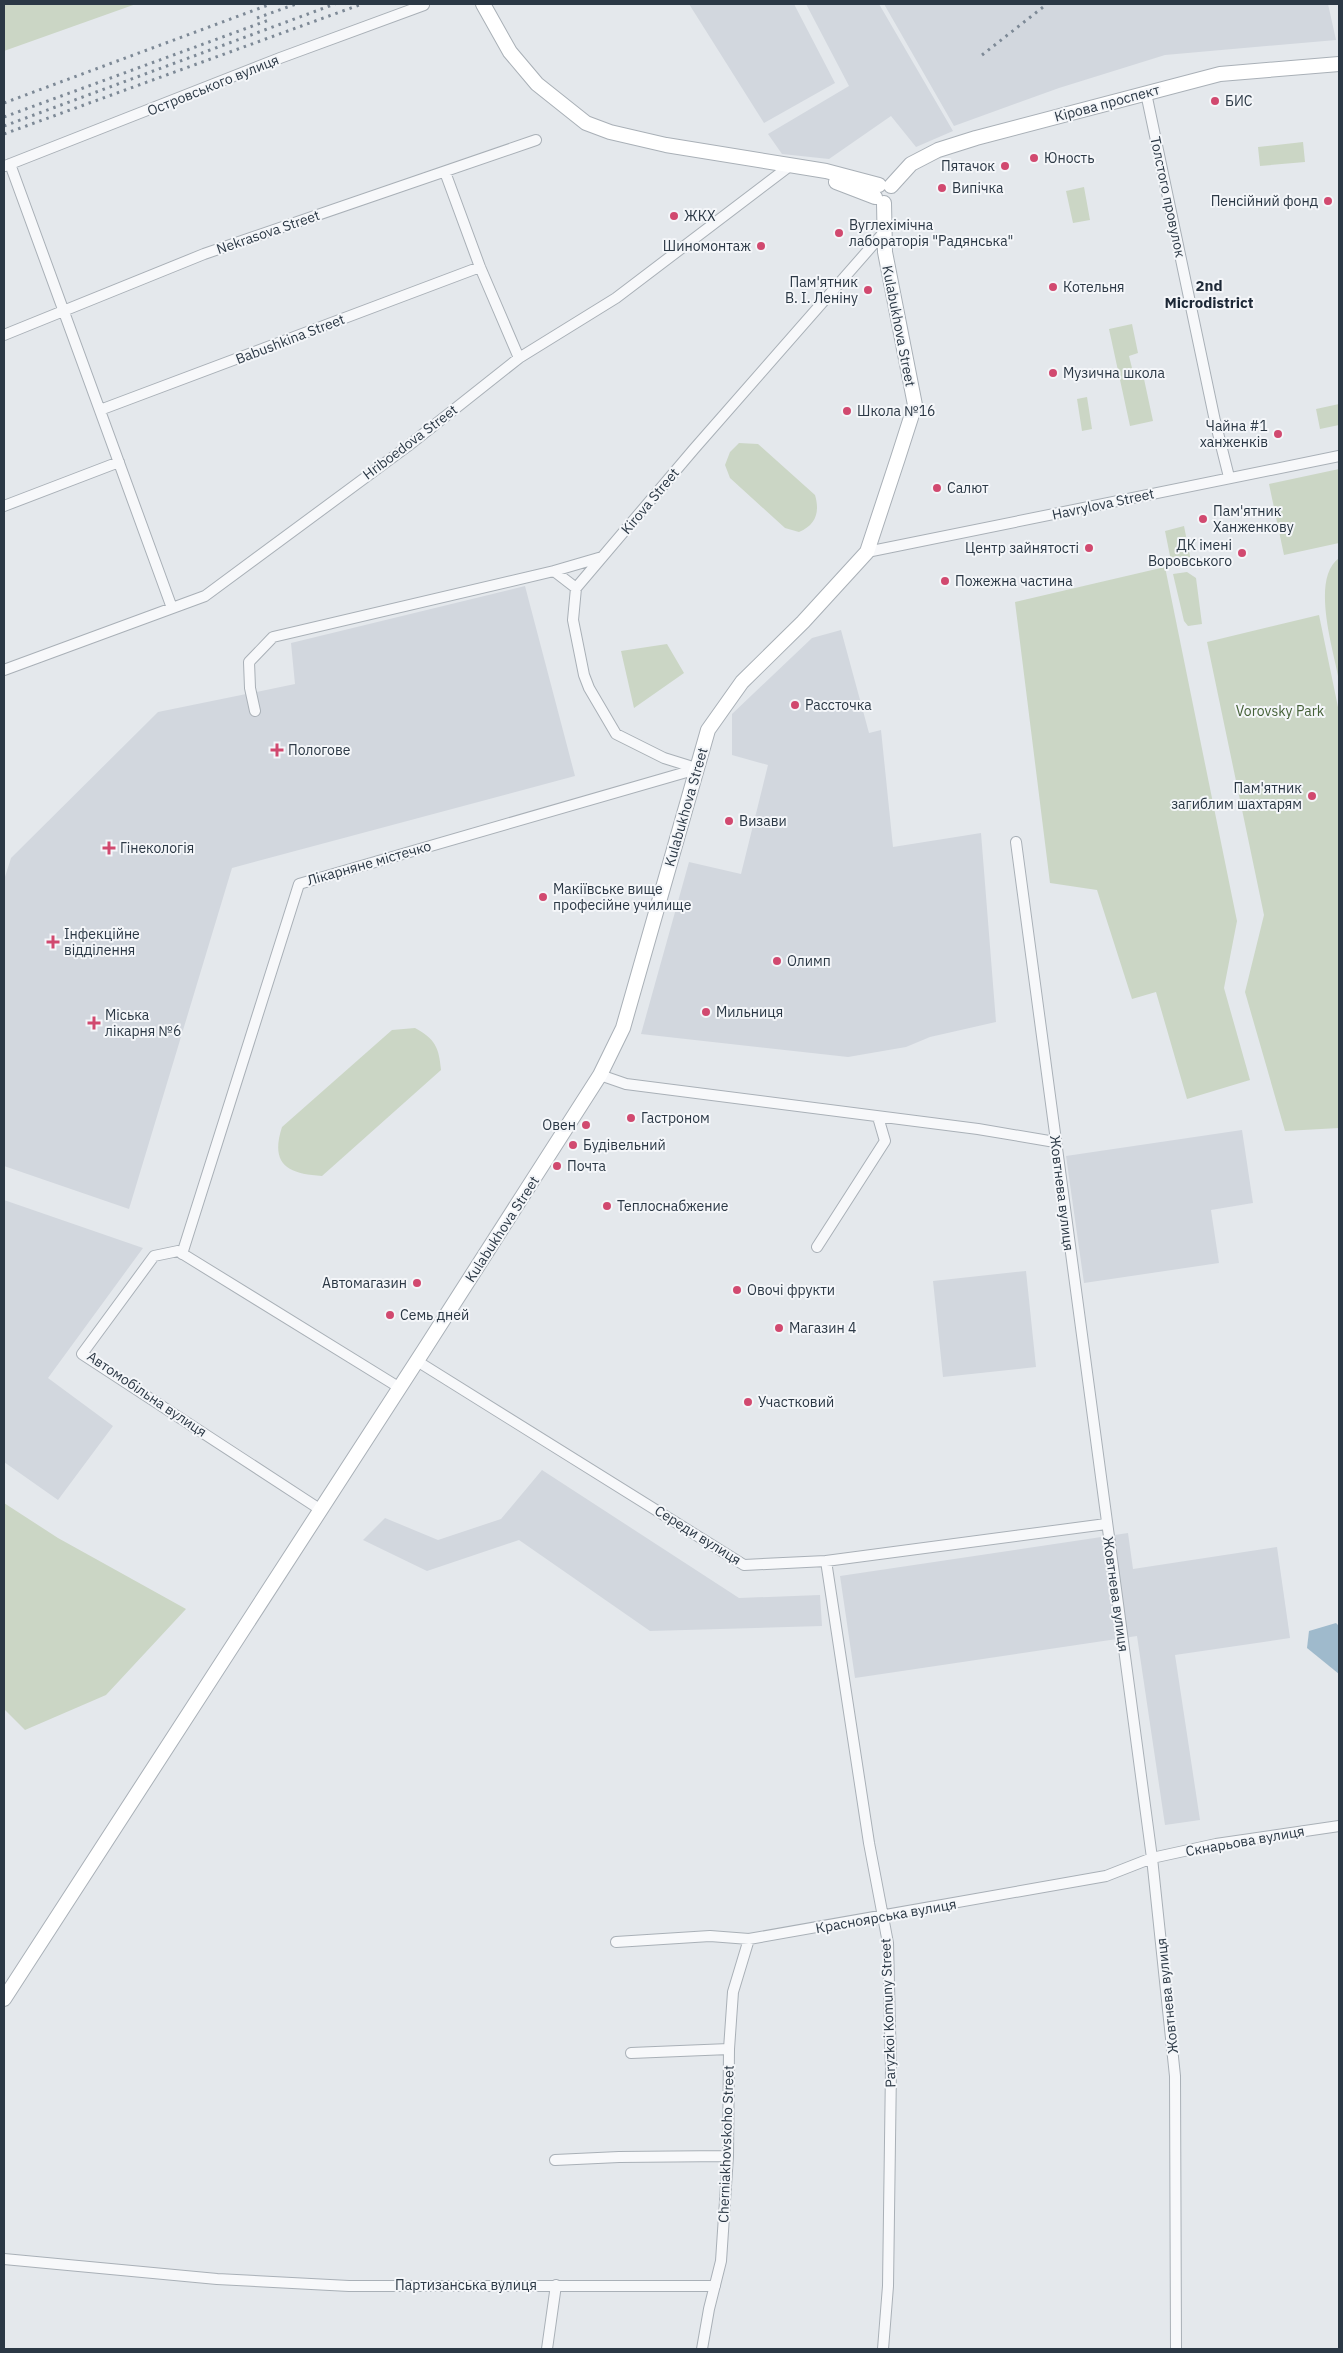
<svg xmlns="http://www.w3.org/2000/svg" width="1343" height="2353" font-family="'IBM Plex Sans',sans-serif">
  <rect width="100%" height="100%" fill="#e4e8ec"/>
  <!-- built -->
  <path fill="#d2d7de" d="M 689,4 L 794,4 L 835,83 L 764,123 Z
    M 806,4 L 879,4 L 953,131 L 916,147 L 891,116 L 829,159 L 782,154 L 768,134 L 849,86 Z
    M 884,4 L 1328,4 L 1336,40 L 1165,55 L 1059,88 L 954,126 Z
    M 525,586 L 575,776 L 232,868 L 129,1209 L 4,1166 L 4,880 L 11,858 L 158,712 L 295,684 L 291,643 Z
    M 841,630 L 869,733 L 881,730 L 893,847 L 981,833 L 996,1022 L 930,1037 L 906,1047 L 848,1057 L 641,1034 L 689,862 L 741,874 L 768,765 L 732,755 L 732,714 L 812,638 Z
    M 1242,1130 L 1253,1203 L 1211,1210 L 1219,1263 L 1084,1283 L 1066,1156 Z
    M 4,1200 L 143,1248 L 48,1378 L 113,1426 L 58,1500 L 4,1462 Z
    M 1026,1271 L 1036,1367 L 943,1377 L 933,1281 Z
    M 542,1470 L 739,1598 L 820,1595 L 822,1626 L 650,1631 L 519,1540 L 427,1571 L 363,1540 L 385,1518 L 438,1540 L 501,1519 Z
    M 1128,1533 L 1133,1569 L 1277,1547 L 1290,1638 L 1175,1655 L 1200,1820 L 1165,1825 L 1137,1636 L 855,1678 L 840,1576 Z"/>
  <!-- green -->
  <path fill="#cbd6c5" d="M 4,4 L 136,4 L 4,51 Z
    M 1303,142 L 1305,162 L 1260,166 L 1258,147 Z
    M 1084,187 L 1090,220 L 1073,223 L 1066,191 Z
    M 1132,324 L 1138,353 L 1129,356 L 1135,380 L 1144,379 L 1153,421 L 1130,426 L 1109,329 Z
    M 1087,397 L 1092,429 L 1082,431 L 1077,399 Z
    M 1339,404 L 1339,425 L 1320,429 L 1316,409 Z
    M 739,443 L 758,444 L 815,495 C 820,512 816,525 799,532 L 785,528 L 730,478 L 725,465 L 730,452 Z
    M 1339,469 L 1339,543 L 1284,555 L 1269,484 Z
    M 1184,526 L 1191,561 L 1172,566 L 1165,531 Z
    M 1339,558 L 1339,681 C 1334,651 1310,579 1339,558 Z
    M 1165,567 L 1237,921 L 1224,988 L 1250,1080 L 1187,1099 L 1156,992 L 1132,999 L 1097,890 L 1050,883 L 1015,602 Z
    M 1187,572 L 1196,578 L 1202,624 L 1188,626 L 1184,621 L 1173,574 Z
    M 1319,615 L 1339,712 L 1339,1128 L 1285,1131 L 1245,992 L 1264,915 L 1207,642 Z
    M 667,644 L 684,673 L 634,708 L 621,651 Z
    M 415,1028 C 435,1039 439,1047 441,1070 L 322,1176 C 287,1174 270,1164 282,1127 L 392,1030 Z
    M 4,1503 L 58,1538 L 186,1609 L 106,1695 L 25,1730 L 4,1709 Z"/>
  <!-- water -->
  <path fill="#9fbacc" d="M 1336,1623 L 1339,1626 L 1339,1674 L 1307,1648 L 1309,1631 Z"/>
  <g fill="none" stroke-linecap="round" stroke-linejoin="round">
    <defs>
      <path id="street" d="M 1146,93 L 1215,421 L 1229,477
        M 10,164 L 172,608
        M 5,166 L 280,58 L 424,5
        M 445,172 L 480,267 L 519,358
        M 4,335 L 204,254 L 536,140
        M 100,410 L 480,267
        M 4,506 L 119,462
        M 867,552 L 1339,456
        M 554,571 L 602,557
        M 4,670 L 205,596 L 408,446 L 519,358 L 616,298 L 791,165
        M 255,711 L 250,688 L 249,662 L 273,637 L 554,571 L 576,588
        M 696,768 L 664,758 L 616,734 L 589,688 L 584,675 L 573,620 L 576,588 L 694,449 L 885,231
        M 1016,842 L 1152,1858 L 1175,2076 L 1176,2349
        M 600,1075 L 626,1084 L 978,1129 L 1055,1142
        M 817,1247 L 885,1141 L 878,1117
        M 182,1254 L 299,884 L 697,769
        M 417,1361 L 744,1565 L 826,1561 L 1106,1524
        M 321,1510 L 82,1354 L 154,1256 L 178,1251 L 400,1388
        M 826,1561 L 869,1843 L 888,1943 L 891,2068 L 888,2286 L 883,2349
        M 616,1942 L 710,1936 L 749,1939 L 1106,1876 L 1152,1858 L 1216,1844 L 1339,1826
        M 631,2053 L 729,2049
        M 555,2160 L 619,2157 L 728,2156
        M 4,2259 L 217,2279 L 349,2286 L 715,2286
        M 547,2349 L 556,2285
        M 702,2349 L 709,2309 L 721,2261 L 728,2156 L 729,2049 L 733,1992 L 749,1939"/>
      <path id="secondary" d="M 483,4 L 510,52 L 537,84 L 586,123 L 610,132 L 666,145 L 826,171 L 879,185
        M 836,182 L 875,197
        M 891,186 L 911,164 L 938,150 L 976,138 L 1220,74 L 1339,64
        M 4,1999 L 424,1350 L 600,1075 L 623,1028 L 708,730 L 742,682 L 803,622 L 867,552 L 898,458 L 915,405 L 885,252 L 884,203"/>
    </defs>
    <!-- street casing -->
    <use href="#street" stroke="#a9b0b7" stroke-width="12"/>
    <!-- secondary casing -->
    <use href="#secondary" stroke="#a9b0b7" stroke-width="16"/>
    <!-- street -->
    <use href="#street" stroke="#f7f8fa" stroke-width="10"/>
    <!-- secondary -->
    <use href="#secondary" stroke="#fff" stroke-width="14"/>
    <!-- rail -->
    <path stroke="#7d8996" stroke-width="3" stroke-dasharray="2.5 5" stroke-linecap="butt" d="M 257,18 L 296,4
      M 982,55 L 1047,4
      M 4,103 L 271,4
      M 4,117 L 269,20
      M 4,126 L 335,4
      M 4,134 L 362,4"/>
  </g>
  <!-- markers -->
  <g fill="#d1496f" stroke="#f4f6f9" stroke-width="2">
    <circle cx="1215" cy="101" r="5"/>
    <circle cx="1034" cy="158" r="5"/>
    <circle cx="1005" cy="166" r="5"/>
    <circle cx="942" cy="188" r="5"/>
    <circle cx="1328" cy="201" r="5"/>
    <circle cx="674" cy="216" r="5"/>
    <circle cx="839" cy="233" r="5"/>
    <circle cx="761" cy="246" r="5"/>
    <circle cx="1053" cy="287" r="5"/>
    <circle cx="868" cy="290" r="5"/>
    <circle cx="1053" cy="373" r="5"/>
    <circle cx="847" cy="411" r="5"/>
    <circle cx="1278" cy="434" r="5"/>
    <circle cx="937" cy="488" r="5"/>
    <circle cx="1203" cy="519" r="5"/>
    <circle cx="1089" cy="548" r="5"/>
    <circle cx="1242" cy="553" r="5"/>
    <circle cx="945" cy="581" r="5"/>
    <circle cx="795" cy="705" r="5"/>
    <path d="M274.5 742.5h5v5h5v5h-5v5h-5v-5h-5v-5h5z"/>
    <circle cx="1312" cy="796" r="5"/>
    <circle cx="729" cy="821" r="5"/>
    <path d="M106.5 840.5h5v5h5v5h-5v5h-5v-5h-5v-5h5z"/>
    <circle cx="543" cy="897" r="5"/>
    <path d="M50.5 934.5h5v5h5v5h-5v5h-5v-5h-5v-5h5z"/>
    <circle cx="777" cy="961" r="5"/>
    <circle cx="706" cy="1012" r="5"/>
    <path d="M91.5 1015.5h5v5h5v5h-5v5h-5v-5h-5v-5h5z"/>
    <circle cx="631" cy="1118" r="5"/>
    <circle cx="586" cy="1125" r="5"/>
    <circle cx="573" cy="1145" r="5"/>
    <circle cx="557" cy="1166" r="5"/>
    <circle cx="607" cy="1206" r="5"/>
    <circle cx="417" cy="1283" r="5"/>
    <circle cx="737" cy="1290" r="5"/>
    <circle cx="390" cy="1315" r="5"/>
    <circle cx="779" cy="1328" r="5"/>
    <circle cx="748" cy="1402" r="5"/>
  </g>
  <g text-anchor="middle" dominant-baseline="central" stroke-width="4" stroke-linejoin="round" paint-order="stroke">
    <!-- street labels -->
    <g font-size="14" fill="#2b3845" stroke="#f4f6f9">
      <text transform="translate(213 85) rotate(-22)">Островського вулиця</text>
      <text transform="translate(1107 103) rotate(-15)">Кірова проспект</text>
      <text transform="translate(1168 197) rotate(78)">Толстого провулок</text>
      <text transform="translate(268 232) rotate(-19)">Nekrasova Street</text>
      <text transform="translate(899 326) rotate(79)">Kulabukhova Street</text>
      <text transform="translate(290 339) rotate(-21)">Babushkina Street</text>
      <text transform="translate(410 442) rotate(-37)">Hriboedova Street</text>
      <text transform="translate(650 501) rotate(-50)">Kirova Street</text>
      <text transform="translate(1103 504) rotate(-12)">Havrylova Street</text>
      <text transform="translate(686 807) rotate(-74)">Kulabukhova Street</text>
      <text transform="translate(369 863) rotate(-16)">Лікарняне містечко</text>
      <text transform="translate(1062 1193) rotate(83)">Жовтнева вулиця</text>
      <text transform="translate(502 1229) rotate(-57)">Kulabukhova Street</text>
      <text transform="translate(147 1394) rotate(34)">Автомобільна вулиця</text>
      <text transform="translate(698 1535) rotate(32)">Середи вулиця</text>
      <text transform="translate(1116 1594) rotate(82)">Жовтнева вулиця</text>
      <text transform="translate(1245 1841) rotate(-10)">Скнарьова вулиця</text>
      <text transform="translate(886 1916) rotate(-10)">Красноярська вулиця</text>
      <text transform="translate(1167 1996) rotate(-96)">Жовтнева вулиця</text>
      <text transform="translate(888 2013) rotate(-92)">Paryzkoi Komuny Street</text>
      <text transform="translate(726 2144) rotate(-88)">Cherniakhovskoho Street</text>
      <text x="466" y="2285">Партизанська вулиця</text>
    </g>
    <!-- poi labels -->
    <g font-size="14" fill="#2b3845" stroke="#f4f6f9" text-anchor="start">
      <text x="1225" y="101">БИС</text>
      <text x="1044" y="158">Юность</text>
      <text x="995" y="166" text-anchor="end">Пятачок</text>
      <text x="952" y="188">Випічка</text>
      <text x="1318" y="201" text-anchor="end">Пенсійний фонд</text>
      <text x="684" y="216">ЖКХ</text>
      <text x="849" y="225">Вуглехімічна<tspan x="849" dy="16">лабораторія "Радянська"</tspan></text>
      <text x="751" y="246" text-anchor="end">Шиномонтаж</text>
      <text x="858" y="282" text-anchor="end">Пам'ятник<tspan x="858" dy="16">В. І. Леніну</tspan></text>
      <text x="1063" y="287">Котельня</text>
      <text x="1063" y="373">Музична школа</text>
      <text x="857" y="411">Школа №16</text>
      <text x="1268" y="426" text-anchor="end">Чайна #1<tspan x="1268" dy="16">ханженків</tspan></text>
      <text x="947" y="488">Салют</text>
      <text x="1213" y="511">Пам'ятник<tspan x="1213" dy="16">Ханженкову</tspan></text>
      <text x="1232" y="545" text-anchor="end">ДК імені<tspan x="1232" dy="16">Воровського</tspan></text>
      <text x="1079" y="548" text-anchor="end">Центр зайнятості</text>
      <text x="955" y="581">Пожежна частина</text>
      <text x="805" y="705">Рассточка</text>
      <text x="288" y="750">Пологове</text>
      <text x="1302" y="788" text-anchor="end">Пам'ятник<tspan x="1302" dy="16">загиблим шахтарям</tspan></text>
      <text x="739" y="821">Визави</text>
      <text x="120" y="848">Гінекологія</text>
      <text x="553" y="889">Макіївське вище<tspan x="553" dy="16">професійне училище</tspan></text>
      <text x="64" y="934">Інфекційне<tspan x="64" dy="16">відділення</tspan></text>
      <text x="787" y="961">Олимп</text>
      <text x="716" y="1012">Мильниця</text>
      <text x="105" y="1015">Міська<tspan x="105" dy="16">лікарня №6</tspan></text>
      <text x="641" y="1118">Гастроном</text>
      <text x="576" y="1125" text-anchor="end">Овен</text>
      <text x="583" y="1145">Будівельний</text>
      <text x="567" y="1166">Почта</text>
      <text x="617" y="1206">Теплоснабжение</text>
      <text x="407" y="1283" text-anchor="end">Автомагазин</text>
      <text x="747" y="1290">Овочі фрукти</text>
      <text x="400" y="1315">Семь дней</text>
      <text x="789" y="1328">Магазин 4</text>
      <text x="758" y="1402">Участковий</text>
    </g>
    <!-- park labels -->
    <g font-size="14" fill="#456138" stroke="#f4f6f9">
      <text x="1280" y="711">Vorovsky Park</text>
    </g>
    <!-- neighbourhood labels -->
    <g font-size="15" font-weight="bold" fill="#1d2836" stroke="#f4f6f9">
      <text x="1209" y="285">2nd<tspan x="1209" dy="17">Microdistrict</tspan></text>
    </g>
  </g>
  <!-- border -->
  <rect width="1343" height="2353" fill="none" stroke="#2b3845" stroke-width="10"/>
</svg>
